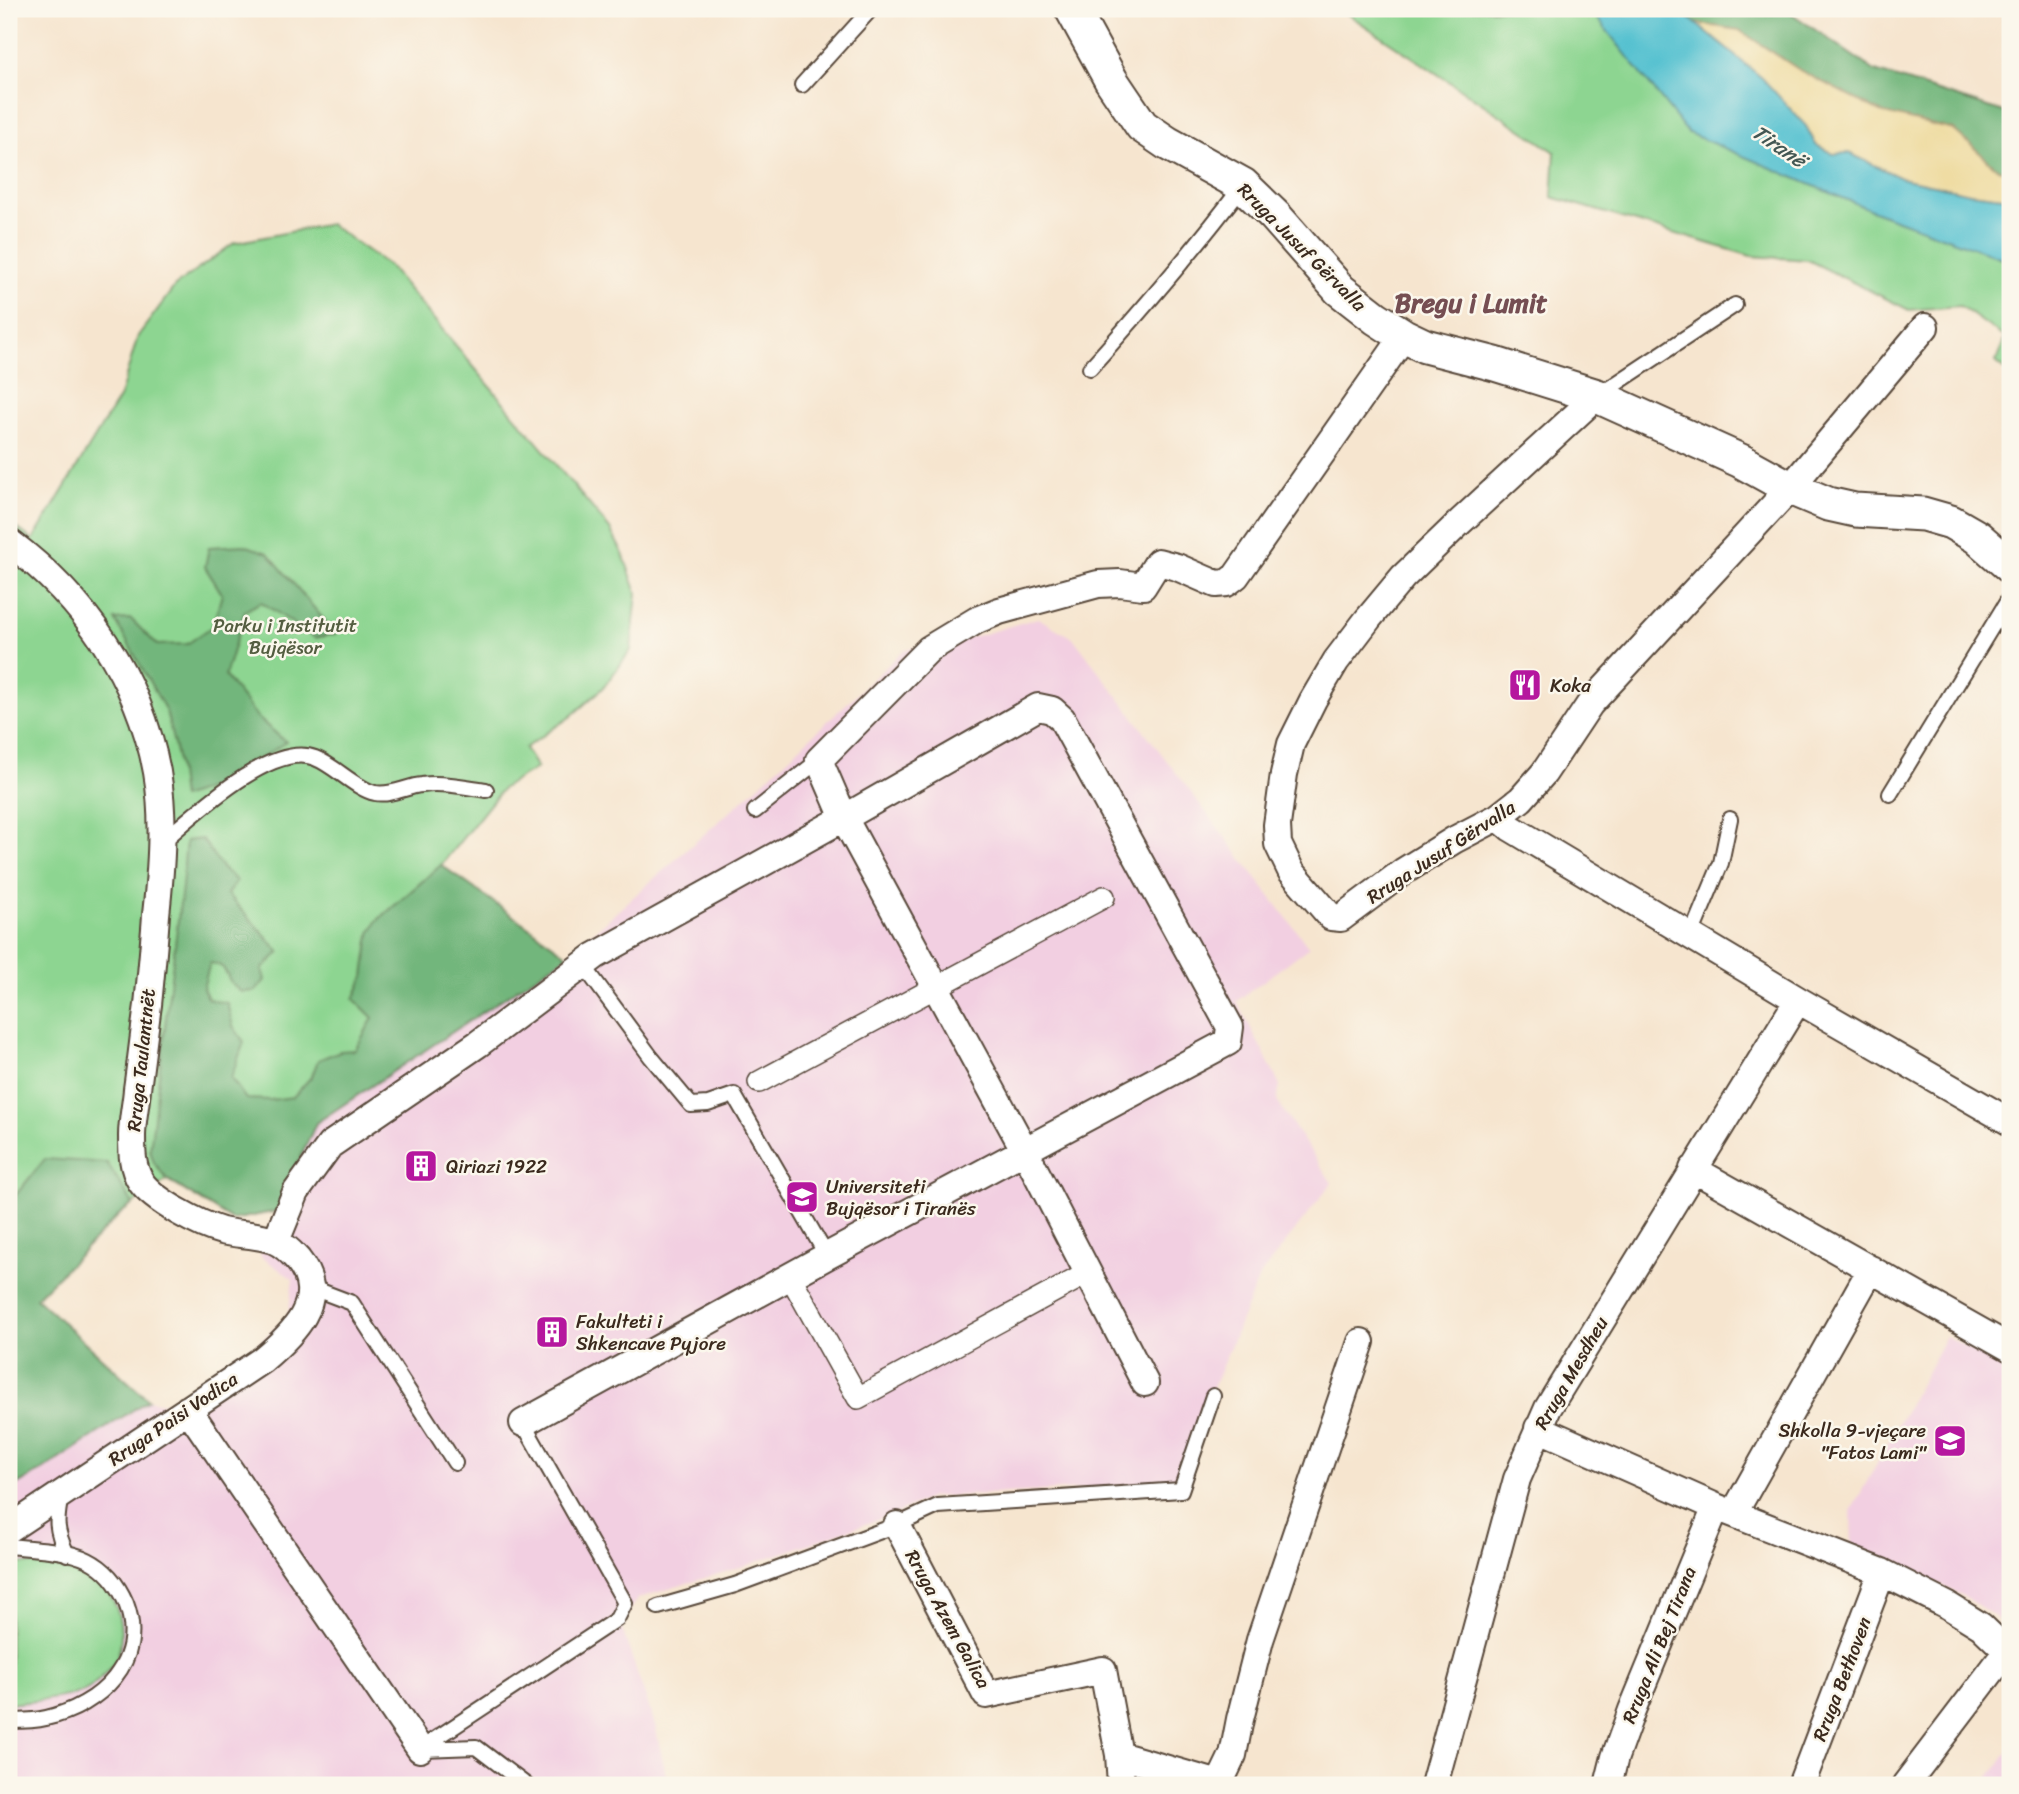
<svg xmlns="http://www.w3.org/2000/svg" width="2019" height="1794" font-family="Sriracha,sans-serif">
  <rect width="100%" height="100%" fill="#fbf7ec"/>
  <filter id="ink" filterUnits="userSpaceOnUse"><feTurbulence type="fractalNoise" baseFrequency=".0143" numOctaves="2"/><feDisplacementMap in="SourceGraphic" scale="14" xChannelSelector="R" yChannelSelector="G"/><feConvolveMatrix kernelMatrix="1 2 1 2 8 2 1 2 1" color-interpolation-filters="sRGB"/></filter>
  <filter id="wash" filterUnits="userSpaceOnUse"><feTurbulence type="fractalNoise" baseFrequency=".00686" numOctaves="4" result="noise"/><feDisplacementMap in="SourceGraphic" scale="28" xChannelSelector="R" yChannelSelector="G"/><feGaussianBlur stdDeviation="1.57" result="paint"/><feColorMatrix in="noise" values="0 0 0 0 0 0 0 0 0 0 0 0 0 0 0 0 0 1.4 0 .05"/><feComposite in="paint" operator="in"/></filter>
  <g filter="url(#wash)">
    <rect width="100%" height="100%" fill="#f6e5cf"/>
    <!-- built -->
    <path fill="#f2cfe1" d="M 1038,618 L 1074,639 L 1309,947 L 1237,1001 L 1280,1085 L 1277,1101 L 1332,1183 L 1259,1277 L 1173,1484 L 932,1497 L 897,1513 L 748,1565 L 639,1598 L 620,1623 L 655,1725 L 668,1785 L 9,1785 L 9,1490 L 44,1469 L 148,1400 L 188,1408 L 288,1316 L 293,1279 L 260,1256 L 277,1211 L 316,1123 L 568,955 L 754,790 L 904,650 L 977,636 Z
      M 1946,1336 L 2010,1371 L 2010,1633 L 1994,1616 L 1964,1596 L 1852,1548 L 1851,1511 Z
      M 2010,1750 L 2010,1785 L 1984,1785 Z"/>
    <!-- green -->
    <path fill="#8dd591" stroke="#648058" stroke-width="2" d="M 1340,9 L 1590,9 L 1603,23 L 1979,249 L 2010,261 L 2010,374 L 1996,362 L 2005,338 L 1960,306 L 1909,310 L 1808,260 L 1751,256 L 1552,197 L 1555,152 Z
      M 330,224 L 389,266 L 610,529 L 623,554 L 637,593 L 631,650 L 603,688 L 570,717 L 525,748 L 537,768 L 503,788 L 441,865 L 568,955 L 316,1123 L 277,1211 L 232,1220 L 167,1180 L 121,1213 L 36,1298 L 148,1400 L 44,1469 L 9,1490 L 9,522 L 33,540 L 120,396 L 138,336 L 175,286 L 234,243 Z
      M 9,1562 C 33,1564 65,1566 88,1575 C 118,1589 130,1635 114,1663 C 111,1669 94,1685 88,1689 C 75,1698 27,1702 10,1704 Z"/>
    <!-- forest -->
    <path fill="#72b67b" stroke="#56704c" stroke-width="2" d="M 1678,9 L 1785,9 L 1875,71 L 2010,114 L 2010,172 L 1998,169 L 1953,130 L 1880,112 L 1801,71 L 1739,30 L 1693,23 Z
      M 244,545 L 268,553 L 336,634 L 315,638 L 261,602 L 245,611 L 225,676 L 258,718 L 286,742 L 221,784 L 182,798 L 177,757 L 166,711 L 115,620 L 131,619 L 157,645 L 187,644 L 213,626 L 222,594 L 205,567 L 209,547 Z
      M 202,839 L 223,869 L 237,881 L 227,894 L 280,952 L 262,969 L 265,980 L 256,991 L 242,992 C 239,990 235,987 232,984 C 224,973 228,965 210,963 L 203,988 L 208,999 L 227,1003 L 233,1026 L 244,1042 L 231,1078 L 246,1099 L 270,1100 L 293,1097 L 312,1076 L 318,1060 L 340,1051 L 355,1050 L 373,1018 L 354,999 L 364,977 L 370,933 L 378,920 L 441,865 L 568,955 L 316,1123 L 277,1211 L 232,1220 L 167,1179 L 154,1163 L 150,1150 L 182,887 L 186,841 Z
      M 45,1159 L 107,1163 L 133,1204 L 121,1213 L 36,1298 L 148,1400 L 44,1469 L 9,1490 L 9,1203 Z"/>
    <!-- sand -->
    <path fill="#eeda9e" stroke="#94825e" stroke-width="2" d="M 1693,23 L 1739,30 L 1801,71 L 1880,112 L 1954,130 L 1998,169 L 2010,172 L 2010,198 L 1970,193 L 1901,178 L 1849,153 L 1833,154 L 1816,145 L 1806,126 Z"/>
    <!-- water -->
    <path fill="#55c1d0" stroke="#487677" stroke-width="2" d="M 1590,9 L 1678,9 L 1762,78 L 1806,126 L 1816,145 L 1833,154 L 1849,153 L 1901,178 L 1970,193 L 2010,198 L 2010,261 L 1876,212 L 1688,133 Z"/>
  </g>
  <g filter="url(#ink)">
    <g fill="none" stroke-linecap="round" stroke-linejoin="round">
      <defs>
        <path id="service" d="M 802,85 L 871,9
          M 1090,368 C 1143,309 1195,249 1243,185
          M 1599,395 L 1735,305
          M 1890,794 L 2010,597
          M 755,811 L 819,760
          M 162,842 C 194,815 271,741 315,758 C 334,765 356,789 375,793 C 392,796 407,786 422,785 C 443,782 465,787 486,790
          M 1691,935 L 1721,863 L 1730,819
          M 584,966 L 651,1057 L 691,1105 L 708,1104 L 734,1095 L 827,1256
          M 310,1287 L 352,1303 L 455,1463
          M 61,1495 C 56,1521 55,1529 67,1554
          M 9,1546 C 34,1549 65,1549 88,1560 C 106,1569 118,1584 126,1603 C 148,1661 100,1706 46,1718 C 34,1721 21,1721 9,1721
          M 658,1607 L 735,1585 L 897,1525 L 938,1506 L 1181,1490 L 1213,1396
          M 420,1749 L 617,1619 L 625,1603 L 523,1423
          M 422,1749 L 476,1747 L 526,1785"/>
        <path id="pedestrian" d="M 759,1082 L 1104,897
          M 790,1276 L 858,1398 L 1088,1273"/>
        <path id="minor" d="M 1597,396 L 1460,522 L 1403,577 L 1368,619 L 1336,661 L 1313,700 L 1291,744 L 1284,774 L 1277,825 L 1278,844 L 1291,871 L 1331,917 L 1341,918 L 1404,871 L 1454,840 L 1498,817 L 1521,799 L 1544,773 L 1590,704 L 1790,488 L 1925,327
          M 9,542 C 85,599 139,677 157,772 C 165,819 161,868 156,915 C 154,945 151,975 148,1005 C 144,1033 141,1061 137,1089 C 136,1104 132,1120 132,1136 C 132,1152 132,1168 141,1182 C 154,1201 200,1225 222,1231 C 239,1235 257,1234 273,1240 C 283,1244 291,1252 298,1260 C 330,1300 292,1335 262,1360 L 9,1529
          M 1498,817 L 1511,828 L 1798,1000 L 2010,1122
          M 1693,1169 L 2010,1348
          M 276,1241 L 296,1192 L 330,1145 L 478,1044 L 595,956 L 844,818 L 1038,707 L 1052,710 L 1062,719 L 1230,1027 L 1228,1042 L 827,1256 L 523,1423
          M 1145,1383 L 1025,1151 L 844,818 L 819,760 L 929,649 L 977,620 L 999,611 L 1098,584 L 1120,583 L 1143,586 L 1158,562 L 1177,567 L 1216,584 L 1227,583 L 1236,576 L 1404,336
          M 188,1409 L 420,1749
          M 1538,1428 L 1716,1507 L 1882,1572 L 1947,1605 L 1981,1626 L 2010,1654
          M 1734,1513 L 1871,1269
          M 897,1525 L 986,1695 L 1103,1670 L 1119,1755 L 1121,1785
          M 1119,1755 L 1219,1784 L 1233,1755 L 1240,1719 L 1260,1640 L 1361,1342
          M 1434,1785 L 1517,1479 L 1548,1408 L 1798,1000
          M 1608,1785 L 1615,1757 L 1632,1710 L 1716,1507
          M 1801,1785 L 1882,1572
          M 1905,1785 L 2007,1651"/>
        <path id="tertiary" d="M 1072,9 L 1111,80 L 1142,126 L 1167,143 L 1243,185 L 1275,216 L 1340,290 L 1376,318 L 1404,336 L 1425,346 L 1495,364 L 1597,396 L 1741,461 L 1790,488 L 1828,504 L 1855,510 L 1923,514 L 1951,522 L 1977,537 L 2010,566"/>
      </defs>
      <!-- service casing -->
      <use href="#service" stroke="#574639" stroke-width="18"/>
      <!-- pedestrian casing -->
      <use href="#pedestrian" stroke="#574639" stroke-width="24"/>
      <!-- minor casing -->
      <use href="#minor" stroke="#574639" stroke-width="30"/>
      <!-- tertiary casing -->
      <use href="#tertiary" stroke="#574639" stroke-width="37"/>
      <!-- service -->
      <use href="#service" stroke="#fff" stroke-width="14"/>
      <!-- pedestrian -->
      <use href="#pedestrian" stroke="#fff" stroke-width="21"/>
      <!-- minor -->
      <use href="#minor" stroke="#fff" stroke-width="26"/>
      <!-- tertiary -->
      <use href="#tertiary" stroke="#fff" stroke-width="33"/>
    </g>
  </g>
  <!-- icons -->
  <defs>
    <symbol id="restaurant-square" viewBox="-11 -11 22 22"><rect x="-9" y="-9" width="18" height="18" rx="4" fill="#b5179e" stroke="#fbf7ec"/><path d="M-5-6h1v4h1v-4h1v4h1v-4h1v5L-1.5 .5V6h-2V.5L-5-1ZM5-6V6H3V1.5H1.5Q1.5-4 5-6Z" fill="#fff"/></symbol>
    <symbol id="building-square" viewBox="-11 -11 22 22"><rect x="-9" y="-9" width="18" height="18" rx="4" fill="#b5179e" stroke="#fbf7ec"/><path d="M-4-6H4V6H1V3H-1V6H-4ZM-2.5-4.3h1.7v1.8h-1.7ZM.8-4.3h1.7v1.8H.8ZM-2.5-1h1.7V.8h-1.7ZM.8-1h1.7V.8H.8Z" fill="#fff"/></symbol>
    <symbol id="university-square" viewBox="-11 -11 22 22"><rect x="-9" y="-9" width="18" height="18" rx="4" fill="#b5179e" stroke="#fbf7ec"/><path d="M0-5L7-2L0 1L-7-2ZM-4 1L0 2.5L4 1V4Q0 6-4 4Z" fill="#fff"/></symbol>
    <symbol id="school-square" viewBox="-11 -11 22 22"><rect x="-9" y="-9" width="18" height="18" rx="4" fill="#b5179e" stroke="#fbf7ec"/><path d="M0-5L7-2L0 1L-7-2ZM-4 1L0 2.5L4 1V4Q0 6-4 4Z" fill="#fff"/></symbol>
  </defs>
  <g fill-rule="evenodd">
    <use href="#restaurant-square" x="1506" y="666" width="38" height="38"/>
    <use href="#building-square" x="402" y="1147" width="38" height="38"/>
    <use href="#university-square" x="783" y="1178" width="38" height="38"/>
    <use href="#building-square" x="533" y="1313" width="38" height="38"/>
    <use href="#school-square" x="1931" y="1422" width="38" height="38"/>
  </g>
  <g text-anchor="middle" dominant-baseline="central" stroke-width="5" stroke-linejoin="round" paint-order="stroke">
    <!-- street labels -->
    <g font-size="19" fill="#3b2a1e" stroke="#fbf7ec">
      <text transform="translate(1302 247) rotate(45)">Rruga Jusuf Gërvalla</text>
      <text transform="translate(1441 852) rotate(-33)">Rruga Jusuf Gërvalla</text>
      <text transform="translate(141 1060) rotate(-84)">Rruga Taulantnët</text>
      <text transform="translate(1571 1373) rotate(-60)">Rruga Mesdheu</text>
      <text transform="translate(173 1419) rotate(-34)">Rruga Paisi Vodica</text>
      <text transform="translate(948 1619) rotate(61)">Rruga Azem Galica</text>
      <text transform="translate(1659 1645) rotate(-68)">Rruga Ali Bej Tirana</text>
      <text transform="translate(1842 1679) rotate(-69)">Rruga Bethoven</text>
    </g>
    <!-- park labels -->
    <g font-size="19" fill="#545d40" stroke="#fbf7ec">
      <text x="285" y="625">Parku i Institutit<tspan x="285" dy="22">Bujqësor</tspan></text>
    </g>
    <!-- poi labels -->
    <g font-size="19" fill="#3b2a1e" stroke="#fbf7ec" text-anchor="start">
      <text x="1550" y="685">Koka</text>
      <text x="446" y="1166">Qiriazi 1922</text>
      <text x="826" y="1186">Universiteti<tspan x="826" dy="22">Bujqësor i Tiranës</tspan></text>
      <text x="576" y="1321">Fakulteti i<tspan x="576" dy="22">Shkencave Pyjore</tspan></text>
      <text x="1926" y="1430" text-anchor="end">Shkolla 9-vjeçare<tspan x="1926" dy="22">"Fatos Lami"</tspan></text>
    </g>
    <!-- water labels -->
    <g font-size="21" font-style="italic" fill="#435753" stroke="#fbf7ec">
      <text transform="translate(1779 146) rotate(34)">Tiranë</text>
    </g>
    <!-- district labels -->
    <g font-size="26" font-weight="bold" fill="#754e52" stroke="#fbf7ec">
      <text x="1471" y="303">Bregu i Lumit</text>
    </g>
  </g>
  <!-- margin -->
  <rect width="2019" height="1794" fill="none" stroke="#fbf7ec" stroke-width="35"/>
</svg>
